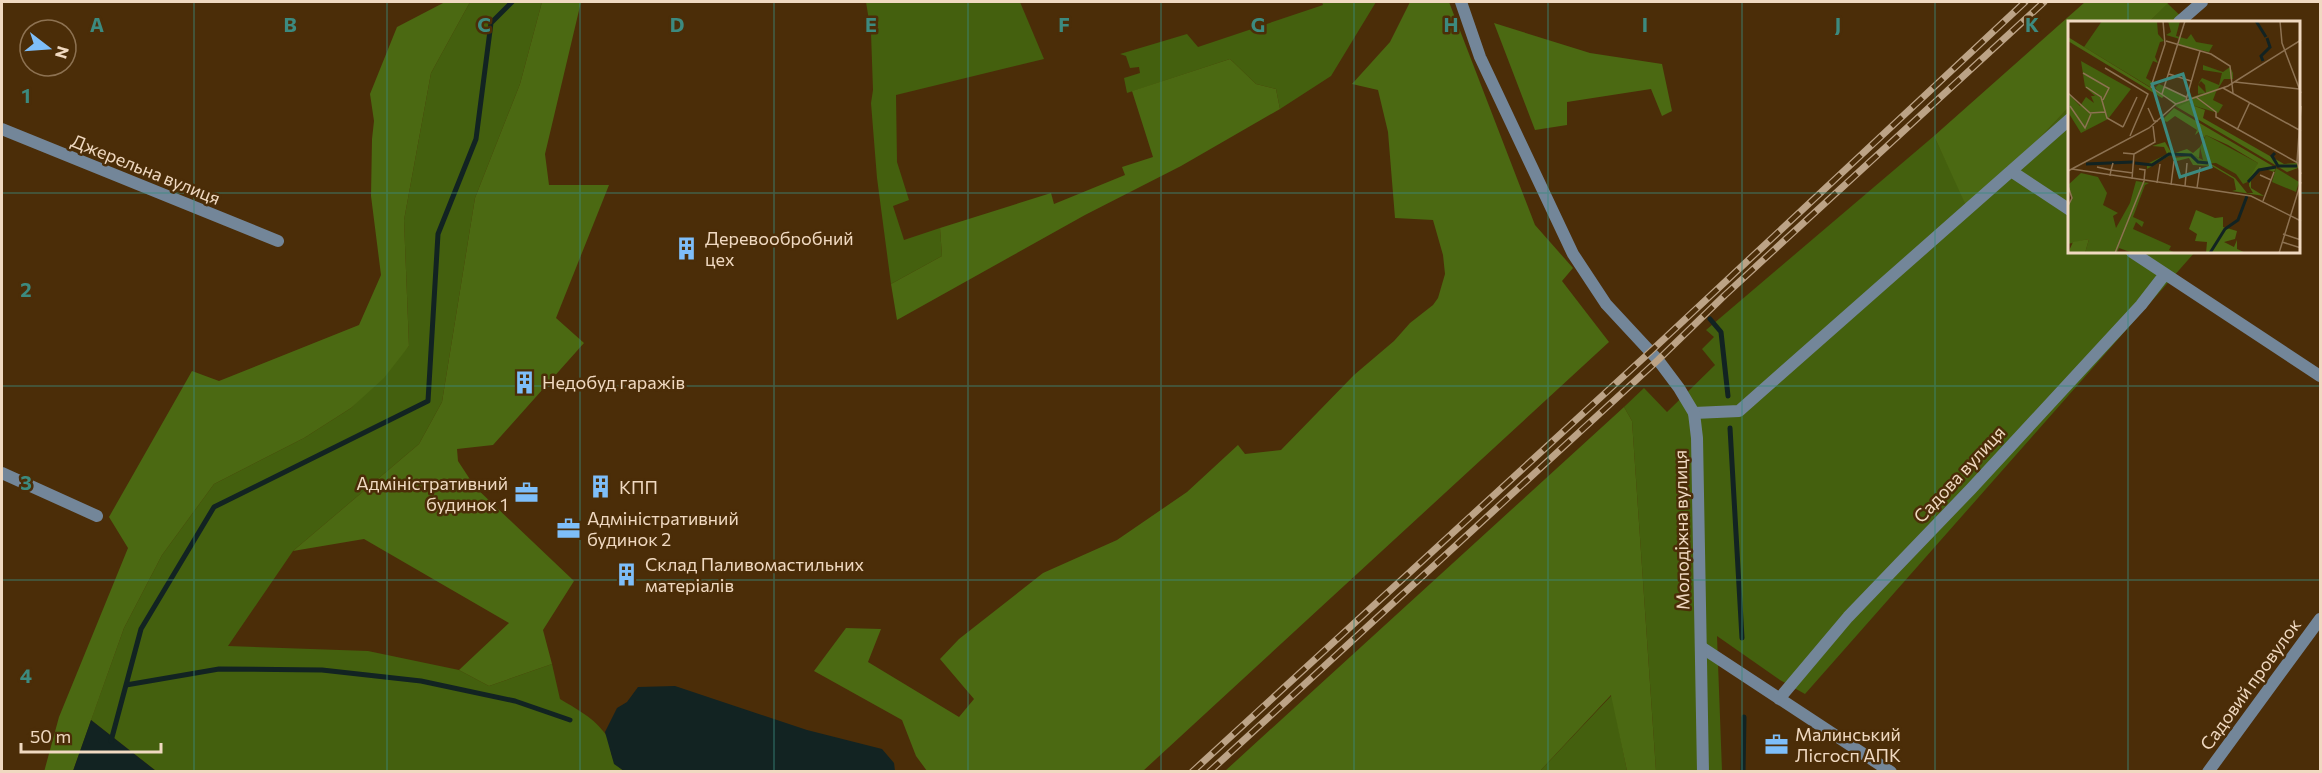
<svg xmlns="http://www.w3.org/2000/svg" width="2322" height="773" font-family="Commissioner,sans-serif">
  <rect width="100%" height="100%" fill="#4b2d08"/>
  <!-- green -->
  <path fill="#44600e" d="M 470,2 L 542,2 L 520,84 L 475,198 L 442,402 L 419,444 L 293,551 L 228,646 L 368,651 L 459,670 L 489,686 L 552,664 L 560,699 C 575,708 592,717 603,731 C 615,744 605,758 624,771 L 156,771 L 91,720 L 124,628 L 162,555 L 214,484 L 304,438 L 351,408 L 409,346 L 404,220 L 431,73 Z
    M 866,2 L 1020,2 L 1044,59 L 896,95 L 897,162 L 909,200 L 893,206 L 904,240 L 940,228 L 942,256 L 891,284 L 877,178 L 871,103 L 873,90 L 871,33 Z
    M 1322,2 L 1376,2 L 1331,76 L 1280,109 L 1276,89 L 1256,84 L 1230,59 L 1127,93 L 1124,78 L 1140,73 L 1139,67 L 1130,68 L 1126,56 L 1120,54 L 1187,34 L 1198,47 L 1323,5 Z
    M 2167,3 L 2187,22 L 2149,22 Z
    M 2070,106 L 2070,252 L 2195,252 L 1805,694 L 1780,680 L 1717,636 L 1722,771 L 1656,771 L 1632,421 L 1624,407 L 1644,388 L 1667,412 L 1715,365 L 1702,349 L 1714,337 L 1706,330 L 1934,136 L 1970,211 Z
    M 1612,695 L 1627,771 L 1540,771 Z"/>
  <!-- forest -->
  <path fill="#4b6912" d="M 445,2 L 470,2 L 431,73 L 404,220 L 409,346 L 384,378 L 351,408 L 304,438 L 214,484 L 162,555 L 124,628 L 73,771 L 44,772 L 59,717 L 128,548 L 109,517 L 192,371 L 219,381 L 359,325 L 381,275 L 371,196 L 372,139 L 374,121 L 370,94 L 397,27 Z
    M 542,2 L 581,2 L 545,154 L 549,185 L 609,185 L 556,318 L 584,343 L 493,445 L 457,449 L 458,461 L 475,487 L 574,581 L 543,630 L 552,664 L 489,686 L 459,670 L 509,623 L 364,539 L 293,551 L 419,444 L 442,402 L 475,198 L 520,84 Z
    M 1410,2 L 1449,2 L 1535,225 L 1573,268 L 1562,281 L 1609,342 L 1143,771 L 927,771 L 916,756 L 902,720 L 814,671 L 846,628 L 881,629 L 868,662 L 959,717 L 974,699 L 940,659 L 959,639 L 1043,573 L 1117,540 L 1187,492 L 1238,445 L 1245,454 L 1281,450 L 1354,375 L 1394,341 L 1410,323 L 1433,305 L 1438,298 L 1445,274 L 1443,255 L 1433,220 L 1395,218 L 1388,132 L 1378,90 L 1352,84 L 1390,42 Z
    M 2085,2 L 2169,2 L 2149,22 L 2070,22 L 2070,106 L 1969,212 L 1934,136 Z
    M 1494,23 L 1590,53 L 1662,64 L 1672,111 L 1662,116 L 1651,89 L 1567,102 L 1567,125 L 1535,130 Z
    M 1230,59 L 1256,84 L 1276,89 L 1280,109 L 1181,166 L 1085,215 L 897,320 L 891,284 L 942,256 L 940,228 L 1051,193 L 1054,204 L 1125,175 L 1122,167 L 1153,157 L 1132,91 Z
    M 1624,407 L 1632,421 L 1656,771 L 1627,771 L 1611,695 L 1540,771 L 1225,771 Z"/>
  <!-- water -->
  <path fill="#122322" d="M 675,686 L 807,730 L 882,749 L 894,763 L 895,771 L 624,771 L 614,764 L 605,732 L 617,708 L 627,702 L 638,687 Z
    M 91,720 L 156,771 L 73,771 Z"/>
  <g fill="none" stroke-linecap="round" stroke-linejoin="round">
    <!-- stream -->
    <path stroke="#122322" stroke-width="5" d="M 1710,319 L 1721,332 L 1728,396
      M 1730,428 L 1742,638
      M 126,685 L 219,669 L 322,670 L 421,681 L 515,701 L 570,720
      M 111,741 L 141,629 L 214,507 L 428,401 L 438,234 L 476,139 L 491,23 L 512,2
      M 1743,772 L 1744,717"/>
    <!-- minor -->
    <path stroke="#738699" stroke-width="12" d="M 2179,22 L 2202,2
      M 2,129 L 278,241
      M 2011,171 L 2070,210
      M 2132,252 L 2320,376
      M 1694,413 L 1739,411 L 2070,119
      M 2,473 L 97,516
      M 1701,647 L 1891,772
      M 1779,699 L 1848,617 L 1971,489 L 2141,305 L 2165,274
      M 2208,772 L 2320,619"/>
    <!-- tertiary -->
    <path stroke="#738699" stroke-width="12" d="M 1461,2 L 1480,57 L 1573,254 L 1606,304 L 1658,360 L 1679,388 L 1694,413 L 1697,438 L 1703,772"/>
    <defs>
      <path id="rail" d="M 1192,772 L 1650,352 L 2025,2
        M 1209,772 L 1658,360 L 1725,295 L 2044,2"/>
    </defs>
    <!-- rail casing -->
    <use href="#rail" stroke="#bca386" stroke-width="7"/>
    <!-- rail -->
    <use href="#rail" stroke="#4b2d08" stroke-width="4.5" stroke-dasharray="14" stroke-linecap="butt"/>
  </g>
  <!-- grid -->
  <path fill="none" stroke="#3c8a7f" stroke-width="1.5" stroke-opacity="0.55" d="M 194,2 L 194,772M 387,2 L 387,772M 580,2 L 580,772M 774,2 L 774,772M 968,2 L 968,772M 1161,2 L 1161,772M 1354,2 L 1354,772M 1548,2 L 1548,772M 1742,2 L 1742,772M 1935,2 L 1935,772M 2128,2 L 2128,22M 2,193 L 2070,193M 2300,193 L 2320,193M 2128,252 L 2128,772M 2,386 L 2320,386M 2,580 L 2320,580"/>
  <!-- icons -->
  <defs>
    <symbol id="building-bare" viewBox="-9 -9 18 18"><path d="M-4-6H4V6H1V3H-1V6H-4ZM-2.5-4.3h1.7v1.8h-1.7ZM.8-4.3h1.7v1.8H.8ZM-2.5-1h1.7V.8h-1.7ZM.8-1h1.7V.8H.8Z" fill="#7ebef9" stroke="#4b2d08" stroke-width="2.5" paint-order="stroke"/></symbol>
    <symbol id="office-bare" viewBox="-9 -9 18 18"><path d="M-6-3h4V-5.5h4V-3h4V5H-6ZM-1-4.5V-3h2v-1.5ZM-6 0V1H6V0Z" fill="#7ebef9" stroke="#4b2d08" stroke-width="2.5" paint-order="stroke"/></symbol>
  </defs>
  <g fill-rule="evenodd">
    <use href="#building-bare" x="670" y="232" width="33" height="33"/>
    <use href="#building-bare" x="508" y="366" width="33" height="33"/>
    <use href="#building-bare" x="584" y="470" width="33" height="33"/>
    <use href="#office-bare" x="510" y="476" width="33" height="33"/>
    <use href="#office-bare" x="552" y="512" width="33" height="33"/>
    <use href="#building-bare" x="610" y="558" width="33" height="33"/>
    <use href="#office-bare" x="1760" y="728" width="33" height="33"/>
  </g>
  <g text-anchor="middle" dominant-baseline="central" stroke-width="5" stroke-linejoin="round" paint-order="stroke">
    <!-- street labels -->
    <g font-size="18" fill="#f0d9c1" stroke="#4b2d08">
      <text transform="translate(146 169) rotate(22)">Джерельна вулиця</text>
      <text transform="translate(1959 474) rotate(-47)">Садова вулиця</text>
      <text transform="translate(1681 530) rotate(-91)">Молодіжна вулиця</text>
      <text transform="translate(2250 684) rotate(-54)">Садовий провулок</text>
    </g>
    <!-- poi labels -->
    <g font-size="18" fill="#f0d9c1" stroke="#4b2d08" text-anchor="start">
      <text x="705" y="238">Деревообробний<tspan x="705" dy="21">цех</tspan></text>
      <text x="542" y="382">Недобуд гаражів</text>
      <text x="508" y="483" text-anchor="end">Адміністративний<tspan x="508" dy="21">будинок 1</tspan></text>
      <text x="619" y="487">КПП</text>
      <text x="587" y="518">Адміністративний<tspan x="587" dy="21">будинок 2</tspan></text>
      <text x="645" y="564">Склад Паливомастильних<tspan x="645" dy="21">матеріалів</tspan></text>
      <text x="1795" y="734">Малинський<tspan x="1795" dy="21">Лісгосп АПК</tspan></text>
    </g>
  </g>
  <!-- overview -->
  <g transform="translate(2068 21)">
    <rect width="232" height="232" fill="#4b2d08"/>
    <path d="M 34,0 L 89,0 L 90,13 L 96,20 L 92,21 L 87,36 L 90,42 L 85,40 L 78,57 L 84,61 L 82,66 L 16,26 ZM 100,0 L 112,0 L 108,15 L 119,18 L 123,13 L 128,21 L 145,24 L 141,31 L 110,24 L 112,18 L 98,14 L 103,11 ZM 13,40 L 63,68 L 40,98 L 13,112 L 0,91 L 0,72 L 12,85 L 18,76 L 26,82 L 23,75 L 27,75 L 17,66 ZM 135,44 L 155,51 L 162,46 L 165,52 L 165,58 L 156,58 L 148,71 L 145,79 L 155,84 L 150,92 L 120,83 L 109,86 L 87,67 L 91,63 L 118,75 L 117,79 L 135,72 L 130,73 L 130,64 L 138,72 L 137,64 L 133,60 L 130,64 L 132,60 L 134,57 L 151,64 L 154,52 L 135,49 ZM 138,114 L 190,142 L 184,159 L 175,163 L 168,153 L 148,142 L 133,143 L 121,135 L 101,135 L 79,148 L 79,143 L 101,132 L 123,133 L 135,139 L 132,126 ZM 208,147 L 231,161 L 228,171 L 204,161 ZM 13,152 L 30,156 L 39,172 L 35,184 L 50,192 L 45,195 L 48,207 L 62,182 L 68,160 L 81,162 L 77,164 L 65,196 L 76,201 L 74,206 L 68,201 L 65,208 L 103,225 L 101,229 L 108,232 L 65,232 L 51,227 L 49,232 L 17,232 L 21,218 L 0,223 L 0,186 L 4,177 L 0,164 Z" fill="#44600e"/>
    <path d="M 0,16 L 86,69 L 97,74 L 94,77 L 0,20 ZM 125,79 L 121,83 L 137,89 L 135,97 L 216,143 L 229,142 L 230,147 L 219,151 L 109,86 ZM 106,87 L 208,147 L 206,151 L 195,147 L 183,157 L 183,167 L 196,175 L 164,170 L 168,169 L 166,158 L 144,145 L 125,144 L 121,137 L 109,140 L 106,137 L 121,135 L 129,141 L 145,144 L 167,157 L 179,172 L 185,172 L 181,165 L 181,158 L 190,142 L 160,124 L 138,114 L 136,117 L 133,109 L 127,114 L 129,109 L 107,95 L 99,101 L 94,99 ZM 97,121 L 104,133 L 119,128 L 125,132 L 132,126 L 131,137 L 123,133 L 99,133 L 96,126 L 84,125 ZM 128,189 L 147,197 L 155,196 L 155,206 L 169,210 L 167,218 L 156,221 L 166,226 L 169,219 L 169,228 L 178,232 L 138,232 L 139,221 L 127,220 L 129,213 L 121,208 ZM 21,218 L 17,232 L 0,232 L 5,221 Z" fill="#4b6912"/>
    <path fill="none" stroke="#122322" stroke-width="3" d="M 188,0 L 198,16M 195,40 L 193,35 L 202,26 L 199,17M 207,132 L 204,135 L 210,145 L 229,145M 67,142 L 84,144 L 101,133 L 123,134 L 130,141 L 140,142M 18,143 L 65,141M 180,161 L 191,149 L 208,146M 142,232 L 157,208 L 170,199 L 179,175"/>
    <path fill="none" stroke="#8d7252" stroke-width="1.5" d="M 95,0 L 97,23 L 83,66 L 108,83M 212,0 L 214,22 L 233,72M 98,20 L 143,33 L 162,45 L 165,72M 37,47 L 80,73 L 62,115M 15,52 L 41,67 L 35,79M 101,53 L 123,60M 167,61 L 231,68M 18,66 L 33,76 L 39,97 L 55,106M 97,66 L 118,76M 155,67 L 233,110M 0,72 L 22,92 L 37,91M 94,73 L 117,0M 128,76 L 148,91 L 148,96 L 230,142M 118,79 L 132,30M 108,83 L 160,65 L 233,19M 2,85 L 17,107 L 23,93M 233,85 L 229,141 L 233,153M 80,87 L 86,100 L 90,100M 55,106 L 69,76M 169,109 L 182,81M 55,132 L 66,133 L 64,158M 66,133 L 87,121 L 85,105M 29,146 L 43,149 L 45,142M 4,148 L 183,175 L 233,200M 0,150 L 81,107 L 108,83M 192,154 L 203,159 L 206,151M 42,155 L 43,149 L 65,152M 89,162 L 92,143M 103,164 L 106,140M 0,165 L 4,177 L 0,185M 117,165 L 119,142M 129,167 L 132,146M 195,180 L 203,159M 215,213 L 233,219M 214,221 L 233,227M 47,232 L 76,160 L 77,149 L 71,148M 211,232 L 233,161"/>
    <path fill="#3c8a7f" fill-opacity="0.15" stroke="#3c8a7f" stroke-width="3" d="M 115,53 L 143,146 L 112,156 L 84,63 Z"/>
    <rect width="232" height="232" fill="none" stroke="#f0d9c1" stroke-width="3"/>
  </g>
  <g font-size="20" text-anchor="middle" font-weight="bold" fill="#3c8a7f" stroke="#4b2d08" stroke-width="5" stroke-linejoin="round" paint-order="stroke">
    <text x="97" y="32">A</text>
    <text x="290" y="32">B</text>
    <text x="484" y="32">C</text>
    <text x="677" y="32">D</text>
    <text x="871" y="32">E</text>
    <text x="1064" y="32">F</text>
    <text x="1258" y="32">G</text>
    <text x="1451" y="32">H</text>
    <text x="1645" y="32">I</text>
    <text x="1838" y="32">J</text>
    <text x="2032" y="32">K</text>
    <text x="26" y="103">1</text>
    <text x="26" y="297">2</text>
    <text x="26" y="490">3</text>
    <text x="26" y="683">4</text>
  </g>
  <!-- border -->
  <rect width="2322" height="773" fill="none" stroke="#f0d9c1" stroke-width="6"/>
  <!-- north arrow -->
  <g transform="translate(48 48) rotate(107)"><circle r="28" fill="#4b2d08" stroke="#8d7252" stroke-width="1.5"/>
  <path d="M0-4.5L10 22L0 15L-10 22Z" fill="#7ebef9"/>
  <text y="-9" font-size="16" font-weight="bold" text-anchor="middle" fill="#f0d9c1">N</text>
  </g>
  <!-- scale -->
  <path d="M21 743v9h140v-9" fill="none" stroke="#f0d9c1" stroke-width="3"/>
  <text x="30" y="743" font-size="18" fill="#f0d9c1" stroke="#4b2d08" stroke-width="4.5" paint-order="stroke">50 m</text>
</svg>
